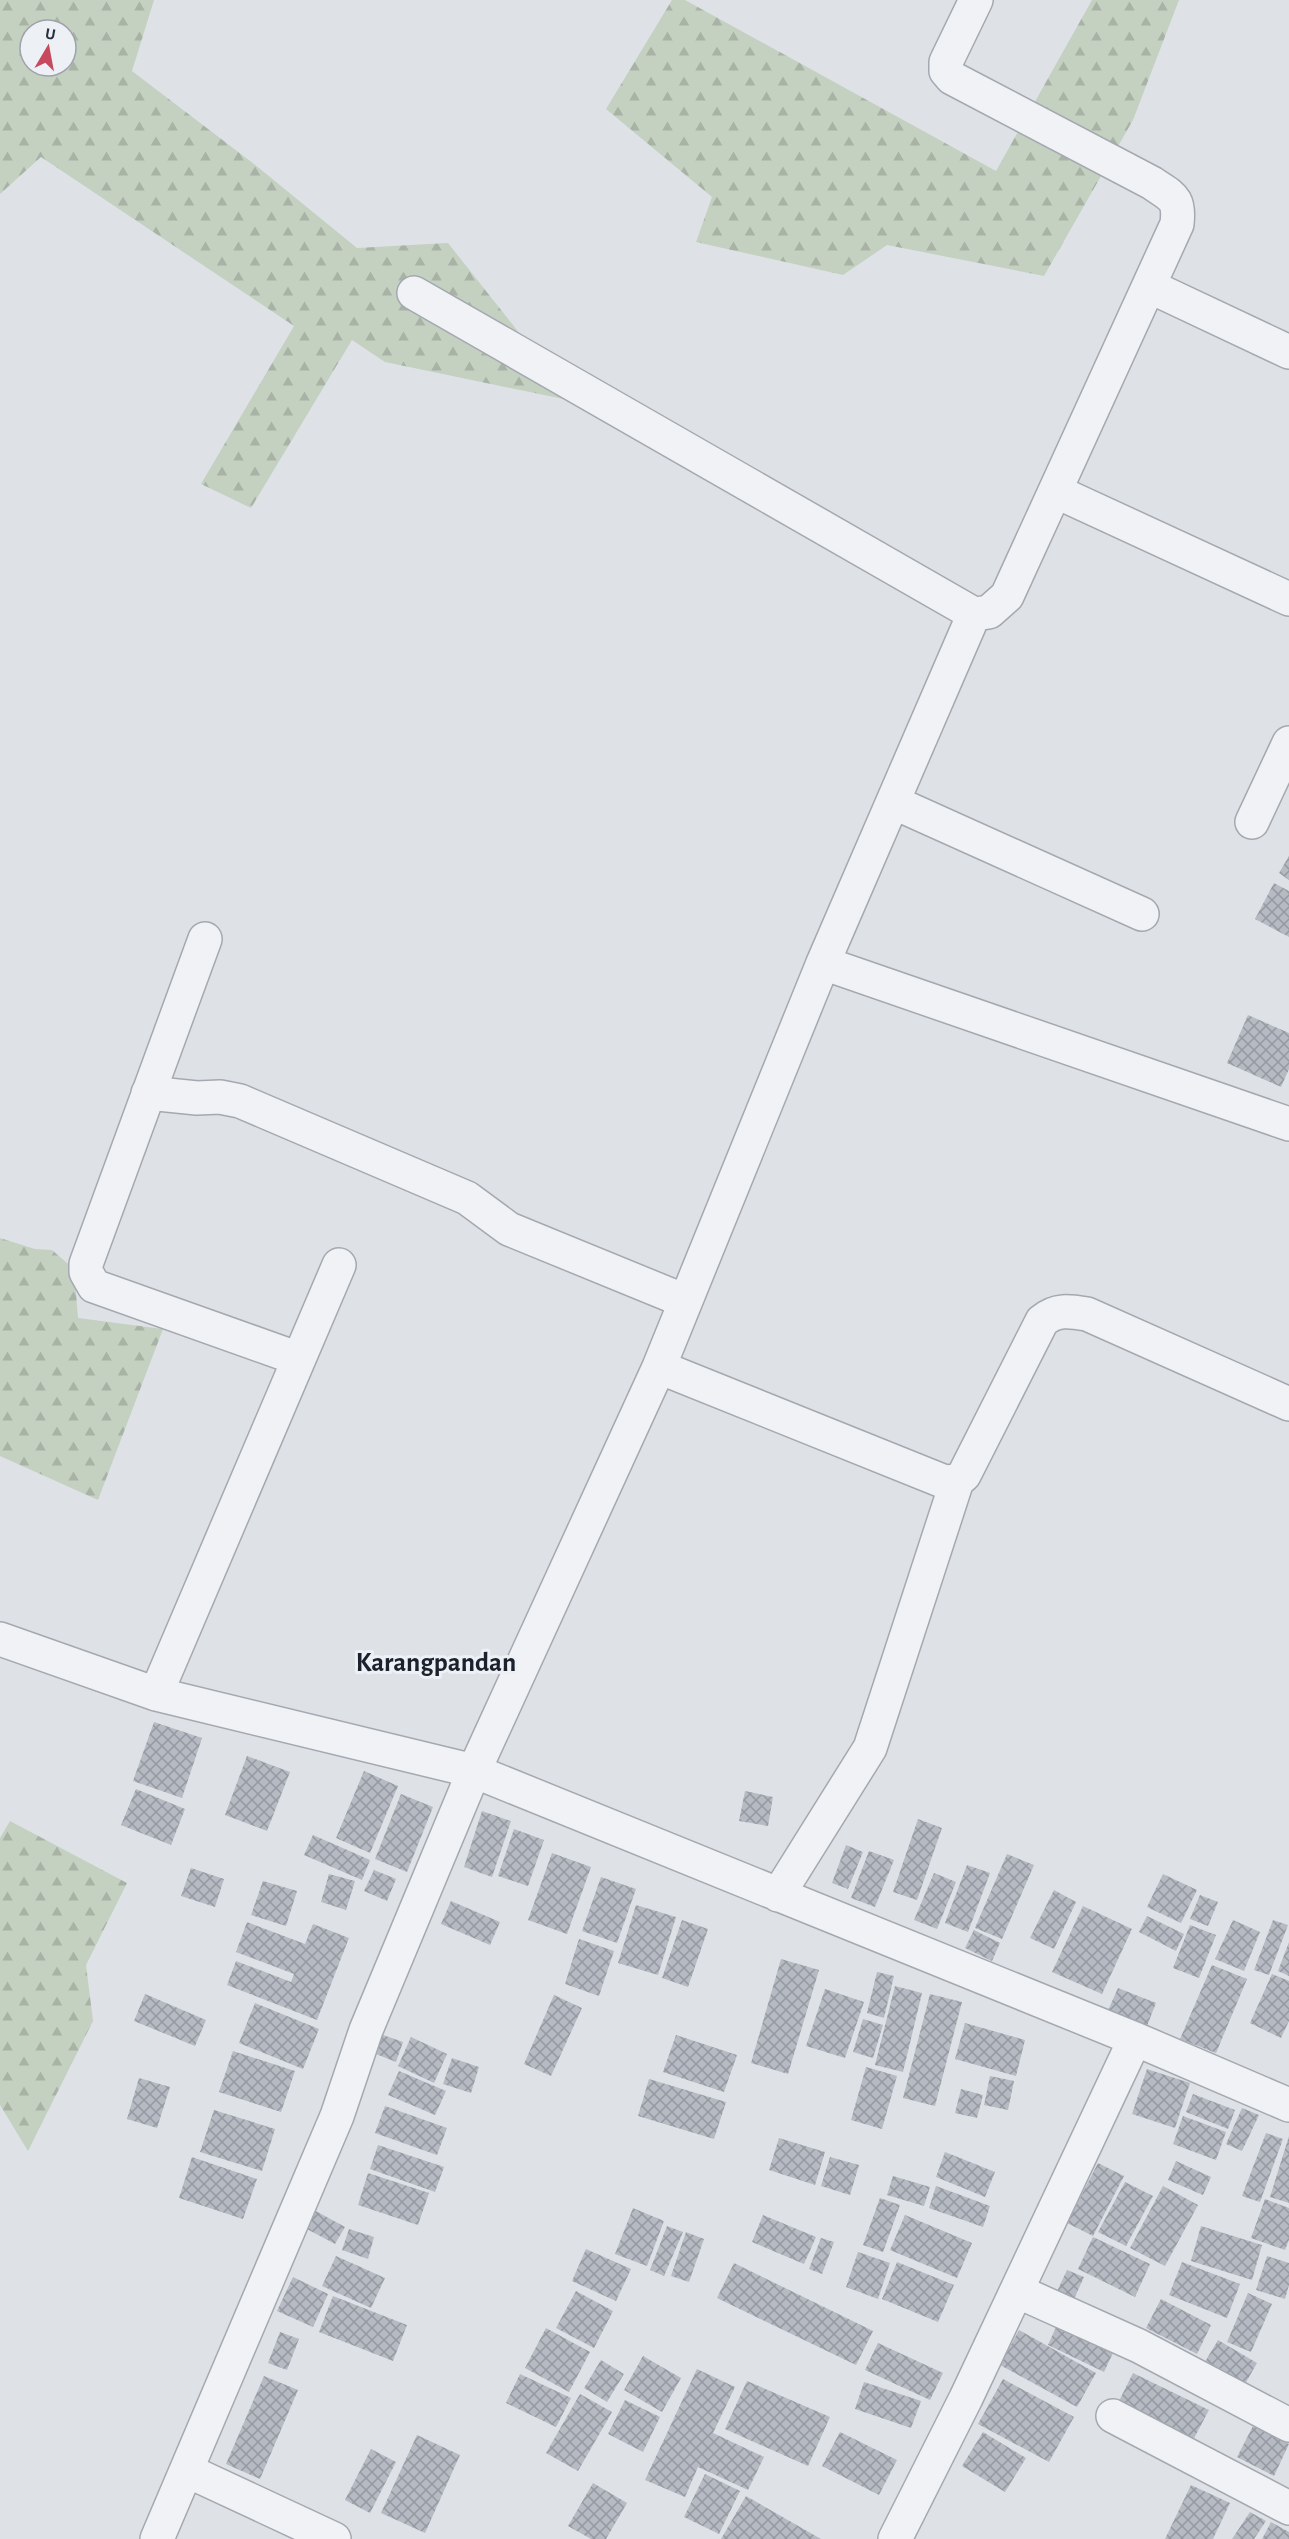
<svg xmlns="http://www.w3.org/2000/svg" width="1289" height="2539" font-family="'Alegreya Sans',sans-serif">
  <defs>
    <pattern id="forest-firs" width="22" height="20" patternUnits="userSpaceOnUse" patternTransform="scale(1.5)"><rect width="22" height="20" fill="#c4d0c0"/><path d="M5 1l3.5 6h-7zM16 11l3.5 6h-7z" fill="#a8b3a6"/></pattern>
    <pattern id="building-cross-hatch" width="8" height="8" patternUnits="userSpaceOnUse" patternTransform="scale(1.5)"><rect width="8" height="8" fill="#b6bbc3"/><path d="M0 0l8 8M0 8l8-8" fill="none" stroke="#9498a0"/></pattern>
  </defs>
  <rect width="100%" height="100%" fill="#dee2e7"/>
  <!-- forest -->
  <path fill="url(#forest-firs)" fill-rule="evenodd" d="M 0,0 L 154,0 L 132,71 L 254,164 L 357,248 L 448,243 L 573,401 L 385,362 L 352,340 L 251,508 L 201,484 L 294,326 L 41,157 L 0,194 ZM 30,30 L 66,30 L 66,66 L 30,66 Z
    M 672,0 L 685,0 L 996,171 L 1092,0 L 1179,0 L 1133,120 L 1044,276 L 887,245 L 843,275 L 696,242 L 712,197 L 606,109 Z
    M 0,1238 L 35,1249 L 52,1250 L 74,1269 L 78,1318 L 163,1329 L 98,1500 L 0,1456 Z
    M 10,1821 L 127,1883 L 86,1965 L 93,2021 L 28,2151 L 0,2105 L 0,1838 Z"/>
  <!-- building -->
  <path fill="url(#building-cross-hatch)" d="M 1289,856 L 1289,880 L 1279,873 Z
    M 1274,883 L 1289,891 L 1289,937 L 1255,919 Z
    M 1248,1015 L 1289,1033 L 1289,1069 L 1281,1087 L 1227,1063 Z
    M 154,1722 L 202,1738 L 182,1798 L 133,1781 Z
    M 247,1756 L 290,1772 L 267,1831 L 225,1815 Z
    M 364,1771 L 398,1786 L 370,1853 L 336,1838 Z
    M 136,1789 L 185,1809 L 171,1845 L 121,1825 Z
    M 745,1791 L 773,1797 L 768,1826 L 739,1821 Z
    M 401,1794 L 433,1807 L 407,1872 L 375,1859 Z
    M 482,1811 L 511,1821 L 492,1877 L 464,1867 Z
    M 918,1819 L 942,1828 L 917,1900 L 893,1892 Z
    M 514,1829 L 544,1840 L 528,1886 L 498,1876 Z
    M 313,1835 L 370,1860 L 362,1880 L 304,1855 Z
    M 846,1845 L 863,1852 L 848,1889 L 832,1883 Z
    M 869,1851 L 894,1860 L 875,1907 L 851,1898 Z
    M 552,1853 L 591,1867 L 567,1934 L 528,1920 Z
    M 1007,1854 L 1034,1865 L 1002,1939 L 975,1928 Z
    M 967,1865 L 990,1873 L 968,1932 L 945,1923 Z
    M 191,1868 L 224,1879 L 215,1907 L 181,1896 Z
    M 374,1870 L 396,1879 L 387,1901 L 364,1891 Z
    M 934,1873 L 956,1882 L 937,1929 L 914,1920 Z
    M 329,1874 L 355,1881 L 346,1910 L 321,1902 Z
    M 1163,1874 L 1197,1890 L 1181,1923 L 1147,1907 Z
    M 601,1877 L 636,1889 L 617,1943 L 582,1931 Z
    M 263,1881 L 297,1891 L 286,1926 L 251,1915 Z
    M 1054,1890 L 1076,1902 L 1054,1949 L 1030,1938 Z
    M 1200,1895 L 1218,1902 L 1208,1926 L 1190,1919 Z
    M 451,1901 L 500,1922 L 490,1945 L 441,1924 Z
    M 636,1905 L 676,1917 L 658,1975 L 618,1963 Z
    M 1083,1906 L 1132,1929 L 1102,1994 L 1052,1972 Z
    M 1147,1916 L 1184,1934 L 1176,1951 L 1139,1932 Z
    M 682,1920 L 708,1929 L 688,1987 L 662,1978 Z
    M 1233,1920 L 1260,1932 L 1244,1971 L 1215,1959 Z
    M 1273,1920 L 1288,1925 L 1269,1975 L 1254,1970 Z
    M 247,1922 L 305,1944 L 313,1924 L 349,1938 L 317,2020 L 227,1985 L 236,1961 L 291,1982 L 294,1974 L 236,1952 Z
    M 1190,1925 L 1216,1935 L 1199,1978 L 1173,1968 Z
    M 974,1930 L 1000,1943 L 992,1961 L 965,1948 Z
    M 579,1939 L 614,1951 L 599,1996 L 565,1984 Z
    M 1289,1942 L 1289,1976 L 1278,1971 Z
    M 781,1959 L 819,1970 L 788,2074 L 751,2063 Z
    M 1212,1965 L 1247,1979 L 1216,2053 L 1180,2039 Z
    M 877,1972 L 894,1976 L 884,2018 L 867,2013 Z
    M 1272,1974 L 1289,1981 L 1289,2021 L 1281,2038 L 1250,2023 Z
    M 895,1986 L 922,1993 L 903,2072 L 875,2065 Z
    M 1118,1988 L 1156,2003 L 1145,2031 L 1106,2015 Z
    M 825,1989 L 864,2002 L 845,2058 L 806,2046 Z
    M 145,1994 L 206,2020 L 195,2046 L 134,2021 Z
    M 930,1994 L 962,2002 L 935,2106 L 903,2098 Z
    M 554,1995 L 582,2008 L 551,2076 L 524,2064 Z
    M 255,2003 L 319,2029 L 303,2069 L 239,2043 Z
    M 863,2019 L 883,2025 L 873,2058 L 853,2052 Z
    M 965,2023 L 1025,2040 L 1016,2076 L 955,2059 Z
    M 383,2035 L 403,2042 L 396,2062 L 376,2054 Z
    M 676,2035 L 737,2055 L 724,2092 L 663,2072 Z
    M 411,2037 L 447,2054 L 434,2083 L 398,2066 Z
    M 233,2051 L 295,2071 L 281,2112 L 219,2092 Z
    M 452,2058 L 479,2067 L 471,2093 L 443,2084 Z
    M 866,2067 L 897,2076 L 882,2129 L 851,2120 Z
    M 1147,2069 L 1190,2083 L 1175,2128 L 1132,2114 Z
    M 399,2071 L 446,2091 L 435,2115 L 388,2095 Z
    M 990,2076 L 1014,2081 L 1008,2110 L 984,2105 Z
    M 139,2078 L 170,2087 L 157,2128 L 127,2119 Z
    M 649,2079 L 726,2102 L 714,2139 L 638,2116 Z
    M 961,2089 L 983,2095 L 977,2118 L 955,2113 Z
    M 1193,2094 L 1235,2110 L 1228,2129 L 1186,2112 Z
    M 385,2106 L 447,2128 L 437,2155 L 375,2133 Z
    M 1242,2108 L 1259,2115 L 1242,2151 L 1226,2144 Z
    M 214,2110 L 275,2129 L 262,2171 L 200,2152 Z
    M 1183,2116 L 1226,2132 L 1216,2160 L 1173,2144 Z
    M 1266,2133 L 1283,2139 L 1260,2202 L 1242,2196 Z
    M 1289,2136 L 1289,2203 L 1270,2197 Z
    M 779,2138 L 825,2152 L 815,2185 L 769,2170 Z
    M 378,2145 L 444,2167 L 435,2192 L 370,2169 Z
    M 945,2152 L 995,2172 L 985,2197 L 936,2177 Z
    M 192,2157 L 257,2179 L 243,2219 L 179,2198 Z
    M 830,2157 L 859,2165 L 850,2195 L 821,2186 Z
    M 1176,2161 L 1211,2177 L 1203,2195 L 1168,2180 Z
    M 1098,2163 L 1124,2176 L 1093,2236 L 1067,2223 Z
    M 368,2173 L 429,2193 L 418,2225 L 358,2205 Z
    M 893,2176 L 930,2187 L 924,2206 L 887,2195 Z
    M 1125,2182 L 1153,2196 L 1126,2246 L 1098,2232 Z
    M 936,2186 L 990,2206 L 983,2227 L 929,2208 Z
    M 1163,2186 L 1198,2205 L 1165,2266 L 1130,2248 Z
    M 880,2198 L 900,2205 L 883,2252 L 863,2245 Z
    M 1265,2199 L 1289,2208 L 1289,2240 L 1285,2250 L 1251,2238 Z
    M 633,2208 L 664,2221 L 647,2266 L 615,2254 Z
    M 314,2210 L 345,2227 L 335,2244 L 305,2228 Z
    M 763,2215 L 816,2237 L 804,2264 L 752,2242 Z
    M 905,2215 L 972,2243 L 957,2278 L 890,2250 Z
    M 667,2226 L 683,2232 L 664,2276 L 650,2270 Z
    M 1201,2226 L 1262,2245 L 1252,2280 L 1191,2261 Z
    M 349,2229 L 374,2237 L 368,2259 L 342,2250 Z
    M 686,2232 L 704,2239 L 689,2282 L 671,2276 Z
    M 1093,2237 L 1150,2264 L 1135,2297 L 1078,2269 Z
    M 821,2238 L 834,2242 L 822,2274 L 809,2269 Z
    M 586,2249 L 631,2269 L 616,2301 L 572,2281 Z
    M 858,2252 L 890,2263 L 878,2299 L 846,2287 Z
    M 336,2256 L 385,2278 L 371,2308 L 322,2286 Z
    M 1267,2256 L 1289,2263 L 1289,2285 L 1285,2299 L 1256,2290 Z
    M 897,2262 L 954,2285 L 938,2322 L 882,2299 Z
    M 1182,2262 L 1240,2284 L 1227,2318 L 1169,2295 Z
    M 734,2263 L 873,2331 L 856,2365 L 717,2298 Z
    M 1067,2270 L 1084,2277 L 1070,2308 L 1053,2300 Z
    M 293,2277 L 328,2294 L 313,2327 L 277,2311 Z
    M 576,2291 L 613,2311 L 594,2348 L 556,2328 Z
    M 1248,2293 L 1272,2304 L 1251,2352 L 1227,2342 Z
    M 333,2296 L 407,2325 L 393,2361 L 319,2332 Z
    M 1161,2299 L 1211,2325 L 1197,2354 L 1146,2328 Z
    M 1062,2314 L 1119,2340 L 1104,2372 L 1048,2345 Z
    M 546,2328 L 590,2352 L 569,2392 L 525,2368 Z
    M 1019,2330 L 1096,2373 L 1077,2407 L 1000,2365 Z
    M 280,2332 L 299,2339 L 287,2370 L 268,2363 Z
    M 1218,2340 L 1257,2363 L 1241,2391 L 1202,2367 Z
    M 878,2343 L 943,2373 L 930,2400 L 865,2370 Z
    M 643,2356 L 681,2378 L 662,2412 L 624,2390 Z
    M 601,2360 L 624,2374 L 607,2402 L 584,2388 Z
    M 697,2369 L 735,2387 L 713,2433 L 764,2457 L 748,2490 L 698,2467 L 685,2497 L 645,2480 Z
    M 1133,2373 L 1209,2410 L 1192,2442 L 1117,2405 Z
    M 520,2374 L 571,2398 L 556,2427 L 506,2403 Z
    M 264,2376 L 298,2390 L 260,2479 L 226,2464 Z
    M 1003,2379 L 1074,2417 L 1049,2462 L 978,2424 Z
    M 747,2381 L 830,2417 L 808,2466 L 725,2429 Z
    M 864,2382 L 921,2401 L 911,2428 L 855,2409 Z
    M 580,2394 L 612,2412 L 578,2471 L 546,2453 Z
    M 625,2400 L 660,2417 L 643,2452 L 608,2434 Z
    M 1253,2426 L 1289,2444 L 1274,2476 L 1237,2457 Z
    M 840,2432 L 897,2460 L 879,2495 L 822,2466 Z
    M 983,2432 L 1026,2458 L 1005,2492 L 962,2466 Z
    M 417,2435 L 460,2455 L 425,2533 L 381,2513 Z
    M 371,2449 L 396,2462 L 370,2513 L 345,2500 Z
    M 705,2474 L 740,2491 L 719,2534 L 684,2517 Z
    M 593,2483 L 627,2503 L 606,2539 L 591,2539 L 568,2526 Z
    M 1191,2485 L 1230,2503 L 1213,2539 L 1165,2539 Z
    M 746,2496 L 821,2539 L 721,2539 Z
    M 1250,2512 L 1266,2521 L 1254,2539 L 1232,2539 Z
    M 1271,2522 L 1289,2532 L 1289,2539 L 1262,2539 Z"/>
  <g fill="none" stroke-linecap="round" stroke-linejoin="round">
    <defs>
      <path id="street" d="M 1149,286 L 1289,352
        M 414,293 L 974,614
        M 1055,491 L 1289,599
        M 893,802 L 1142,914
        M 1252,822 L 1289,743
        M 205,939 L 86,1264 L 86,1272 L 94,1286 L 299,1359
        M 823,963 L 1289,1124
        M 148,1093 L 197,1098 L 220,1097 L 240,1101 L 467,1198 L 509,1229 L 685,1301
        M 659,1367 L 945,1482 L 957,1481 L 964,1475 L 1042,1321 C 1056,1309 1069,1311 1087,1314 L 1289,1404
        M 0,1639 L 156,1694 L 474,1771 L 1135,2039 L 1289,2105
        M 156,1694 L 339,1265
        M 778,1895 L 870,1748 L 957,1481
        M 1017,2291 L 1139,2346 L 1289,2425
        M 1113,2416 L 1289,2508
        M 188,2471 L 334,2539
        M 157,2539 L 337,2116 L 366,2030 L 474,1771 L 659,1367 L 823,963 L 974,614 L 989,612 L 1007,596 L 1177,224 C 1180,197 1172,197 1152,183 L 952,78 L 946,71 L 946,62 L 976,0
        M 895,2539 L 966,2398 L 1135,2039"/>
    </defs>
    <!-- street casing -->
    <use href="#street" stroke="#a4a9b1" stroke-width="36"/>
    <!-- street -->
    <use href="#street" stroke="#f1f2f5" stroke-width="33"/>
  </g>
  <g text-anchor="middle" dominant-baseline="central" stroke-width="6" stroke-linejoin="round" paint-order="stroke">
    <!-- quarter labels -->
    <g font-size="27" font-weight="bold" fill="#1b212d" stroke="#edf0f5">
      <text x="436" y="1662">Karangpandan</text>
    </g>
  </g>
  <!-- north arrow -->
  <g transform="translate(48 48) rotate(10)"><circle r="28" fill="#edf0f5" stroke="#9ea3ab" stroke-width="1.5"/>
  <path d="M0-4.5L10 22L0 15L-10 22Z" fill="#c6495d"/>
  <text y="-9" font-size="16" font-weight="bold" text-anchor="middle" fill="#28303d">U</text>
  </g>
</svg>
